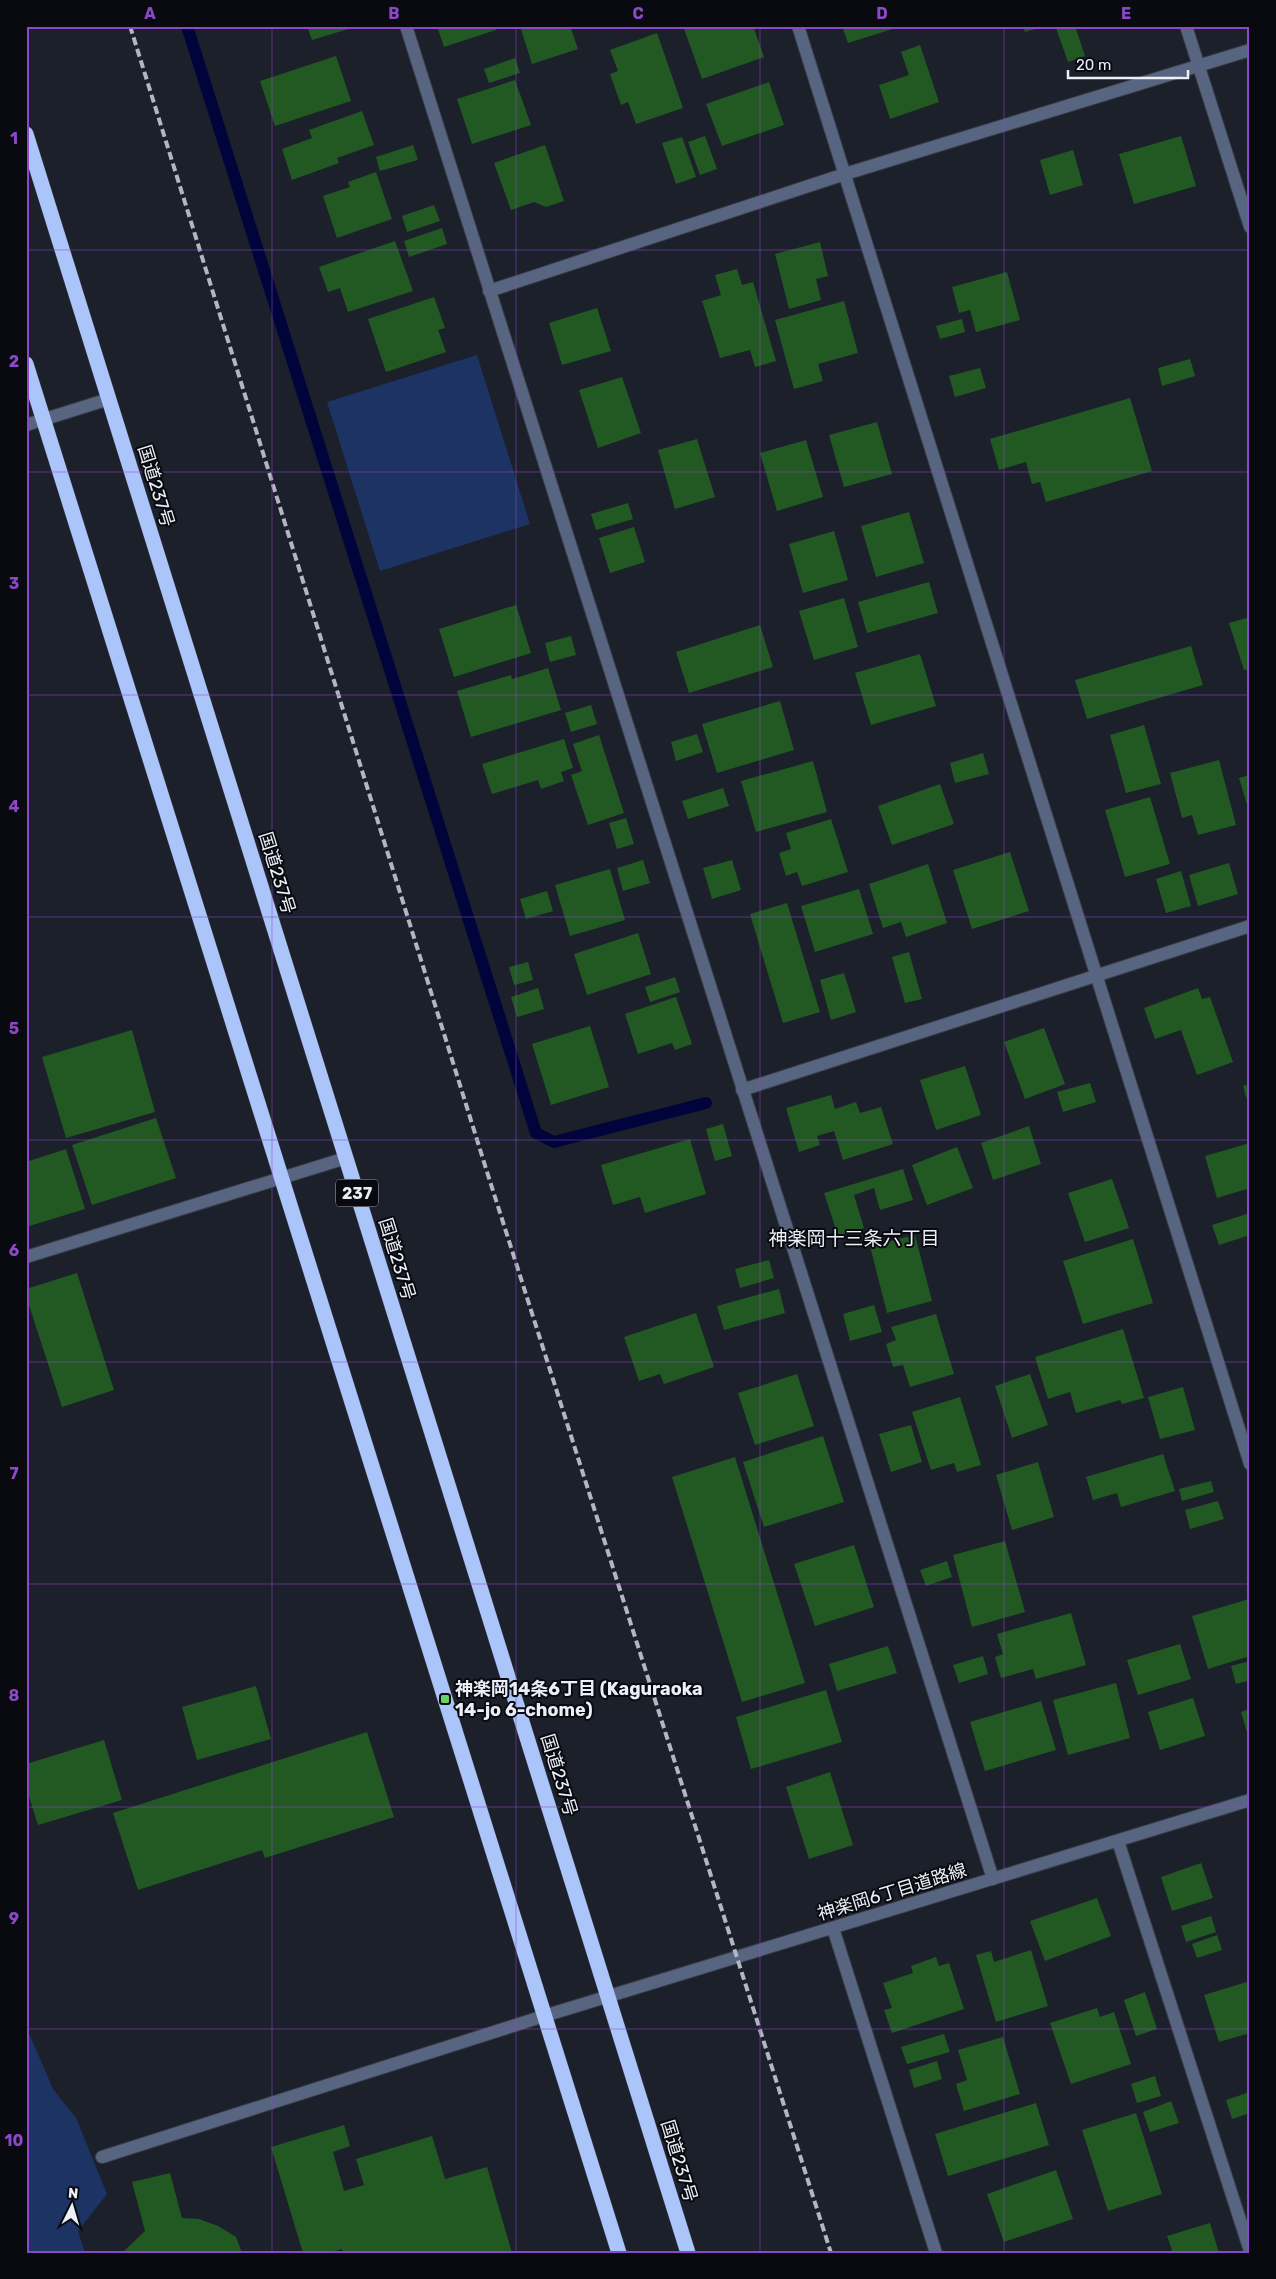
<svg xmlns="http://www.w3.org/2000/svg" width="1276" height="2279" font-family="Rubik,'Noto Sans JP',sans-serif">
  <rect width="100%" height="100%" fill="#1b202b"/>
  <!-- green -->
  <path fill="#1d3364" d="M 477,355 L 530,524 L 380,571 L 327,402 Z
    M 26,2026 L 53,2089 L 76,2118 L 107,2194 L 78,2231 L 85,2253 L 26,2253 Z"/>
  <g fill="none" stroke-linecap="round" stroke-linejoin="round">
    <!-- stream -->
    <path stroke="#00043a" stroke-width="12" d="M 187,26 L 536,1133 L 554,1142 L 706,1103"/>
  </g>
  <!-- building -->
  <path fill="#225923" d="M 307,26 L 355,26 L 355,27 L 312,40 Z
    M 437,26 L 495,26 L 496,30 L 444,47 Z
    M 520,26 L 570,26 L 578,49 L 532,64 Z
    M 683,26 L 753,26 L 764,57 L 702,79 Z
    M 842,26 L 899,26 L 899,27 L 848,43 Z
    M 1023,26 L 1042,26 L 1042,27 L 1025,32 Z
    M 1060,26 L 1075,26 L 1085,56 L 1068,62 L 1056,28 Z
    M 657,33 L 683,108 L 636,124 L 628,102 L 621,105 L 610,74 L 618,71 L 610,50 Z
    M 920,45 L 939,102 L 890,119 L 879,85 L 909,75 L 901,52 Z
    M 336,56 L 351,101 L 275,126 L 260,81 Z
    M 515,58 L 520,73 L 489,83 L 484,69 Z
    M 515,80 L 531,125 L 472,144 L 457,99 Z
    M 769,82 L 784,125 L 722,146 L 706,104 Z
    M 362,111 L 374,145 L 337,158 L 339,163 L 292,180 L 282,149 L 312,138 L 309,130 Z
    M 705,136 L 717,169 L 700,175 L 688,142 Z
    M 1181,136 L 1196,186 L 1134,204 L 1119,154 Z
    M 682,137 L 696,177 L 676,184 L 662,143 Z
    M 413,145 L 418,160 L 380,171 L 376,157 Z
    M 545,145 L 564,201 L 546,207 L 534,202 L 511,210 L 494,163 Z
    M 1073,150 L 1083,185 L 1050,195 L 1040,160 Z
    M 376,172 L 392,219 L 337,238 L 323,196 L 350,187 L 348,182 Z
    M 434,205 L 440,221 L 407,232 L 402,216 Z
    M 442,228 L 447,244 L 409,257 L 404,241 Z
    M 395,241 L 413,291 L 348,312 L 340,288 L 328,292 L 319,267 Z
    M 820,242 L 828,276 L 816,279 L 821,300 L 789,309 L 775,254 Z
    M 737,269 L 742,285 L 753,282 L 776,361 L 755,367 L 750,350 L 720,358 L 702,301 L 721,295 L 715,275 Z
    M 1007,272 L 1020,320 L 976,332 L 970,310 L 959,313 L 952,287 Z
    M 434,297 L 445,328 L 438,330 L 446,352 L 386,372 L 368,319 Z
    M 844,301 L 858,353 L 818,364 L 823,381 L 794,389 L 775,320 Z
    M 597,308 L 611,351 L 562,365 L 549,323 Z
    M 962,319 L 965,332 L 940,339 L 936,326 Z
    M 1190,359 L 1195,376 L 1162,386 L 1158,368 Z
    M 980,368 L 986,388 L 955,397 L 949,376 Z
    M 622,377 L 641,433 L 598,448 L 579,390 Z
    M 1130,398 L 1152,471 L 1046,502 L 1040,482 L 1032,484 L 1026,462 L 999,470 L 990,439 Z
    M 877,422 L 892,474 L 844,487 L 829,435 Z
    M 697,439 L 715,497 L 675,509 L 658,450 Z
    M 806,440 L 823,497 L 777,511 L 760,453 Z
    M 628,503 L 633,519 L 596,530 L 591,514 Z
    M 909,512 L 924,563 L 876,577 L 861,526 Z
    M 634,527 L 645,562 L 610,573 L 599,538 Z
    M 834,531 L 848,580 L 803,593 L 789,544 Z
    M 929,582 L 938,613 L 867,633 L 858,602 Z
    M 844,598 L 858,647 L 814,660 L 799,611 Z
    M 516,605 L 531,653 L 454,677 L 439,629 Z
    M 1250,617 L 1250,669 L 1244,670 L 1229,623 Z
    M 760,625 L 773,667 L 689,693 L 676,652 Z
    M 571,636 L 576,655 L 550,662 L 545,643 Z
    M 1191,646 L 1203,685 L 1087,719 L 1075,680 Z
    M 920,654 L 936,706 L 871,725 L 855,673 Z
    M 548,668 L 561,710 L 471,737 L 457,691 L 511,675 L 512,679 Z
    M 780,701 L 794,750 L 717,773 L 702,724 Z
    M 591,705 L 597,724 L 571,732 L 565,713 Z
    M 1144,725 L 1161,784 L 1126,793 L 1110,735 Z
    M 697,734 L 703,752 L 676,761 L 671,742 Z
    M 599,735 L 624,813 L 588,825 L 571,775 L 582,771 L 573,744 Z
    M 564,739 L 573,768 L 561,772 L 564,781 L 541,789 L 538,780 L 492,794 L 482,764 Z
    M 983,753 L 989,774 L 955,783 L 950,763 Z
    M 1219,760 L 1236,825 L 1198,835 L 1192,815 L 1182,818 L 1170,773 Z
    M 813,761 L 827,812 L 756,832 L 741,781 Z
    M 1250,775 L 1250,811 L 1249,811 L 1239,778 Z
    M 940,784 L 954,824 L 892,845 L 878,806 Z
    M 723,788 L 729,806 L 688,819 L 682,801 Z
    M 1150,797 L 1170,864 L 1125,877 L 1105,810 Z
    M 626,818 L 634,844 L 617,849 L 609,823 Z
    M 831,819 L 848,872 L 802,886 L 797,872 L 786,876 L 779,853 L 791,849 L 786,833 Z
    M 1010,852 L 1029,911 L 972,929 L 953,870 Z
    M 643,860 L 650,883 L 623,891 L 617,868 Z
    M 732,860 L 741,890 L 712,899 L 703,868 Z
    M 1229,863 L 1238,894 L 1198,906 L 1189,875 Z
    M 928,864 L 947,923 L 906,937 L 901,922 L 883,928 L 869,884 Z
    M 610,869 L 625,920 L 570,936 L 555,885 Z
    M 1181,871 L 1191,906 L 1166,913 L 1156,879 Z
    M 859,889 L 873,934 L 815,952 L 801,906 Z
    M 547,891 L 553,911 L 526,919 L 520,899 Z
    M 787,903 L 820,1012 L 783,1023 L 750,914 Z
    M 638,933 L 651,974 L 587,995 L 574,954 Z
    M 909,952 L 922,999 L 905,1003 L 892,957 Z
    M 528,962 L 533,980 L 514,985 L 509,967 Z
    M 844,973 L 856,1012 L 831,1020 L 820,980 Z
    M 675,977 L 680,992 L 650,1002 L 645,987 Z
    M 538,988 L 544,1009 L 517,1017 L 511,997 Z
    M 1198,988 L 1202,999 L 1210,997 L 1233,1062 L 1197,1075 L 1181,1030 L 1155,1039 L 1144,1008 Z
    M 676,997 L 692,1044 L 675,1050 L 672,1043 L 638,1054 L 625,1014 Z
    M 590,1026 L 609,1087 L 551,1105 L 532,1044 Z
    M 1044,1028 L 1065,1084 L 1025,1099 L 1004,1042 Z
    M 132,1030 L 155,1112 L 66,1138 L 42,1057 Z
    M 965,1066 L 981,1115 L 936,1130 L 920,1080 Z
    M 1090,1083 L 1096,1102 L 1063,1112 L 1057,1092 Z
    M 1250,1084 L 1250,1107 L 1249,1107 L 1243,1086 Z
    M 831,1095 L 835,1109 L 856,1102 L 860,1113 L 881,1107 L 893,1144 L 843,1160 L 834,1131 L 817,1136 L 820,1145 L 799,1152 L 786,1108 Z
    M 156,1118 L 176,1178 L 92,1205 L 72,1145 Z
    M 723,1124 L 732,1156 L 715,1161 L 706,1129 Z
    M 1029,1126 L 1041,1164 L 993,1180 L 981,1143 Z
    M 690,1139 L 706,1194 L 645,1213 L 640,1197 L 613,1205 L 601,1165 Z
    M 1250,1143 L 1250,1188 L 1217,1198 L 1205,1156 Z
    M 957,1147 L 973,1188 L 927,1205 L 912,1165 Z
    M 66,1149 L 85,1209 L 26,1227 L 26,1162 Z
    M 903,1169 L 913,1200 L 880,1210 L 874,1188 L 854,1195 L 864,1228 L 838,1236 L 824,1193 Z
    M 1112,1179 L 1129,1228 L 1085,1242 L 1068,1193 Z
    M 1250,1213 L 1250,1235 L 1219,1245 L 1212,1225 Z
    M 915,1235 L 932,1301 L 887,1313 L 870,1246 Z
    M 1133,1239 L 1153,1303 L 1083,1324 L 1063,1261 Z
    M 769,1260 L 774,1278 L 740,1288 L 735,1269 Z
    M 77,1273 L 114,1390 L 62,1407 L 26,1296 L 26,1289 Z
    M 779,1289 L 785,1313 L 724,1330 L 717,1306 Z
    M 874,1305 L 882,1332 L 850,1341 L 843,1314 Z
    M 696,1313 L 714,1367 L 664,1384 L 660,1374 L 639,1381 L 624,1337 Z
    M 936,1314 L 954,1374 L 910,1387 L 903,1365 L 893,1367 L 886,1344 L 896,1340 L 891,1327 Z
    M 1123,1329 L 1144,1398 L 1122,1404 L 1120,1400 L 1076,1413 L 1070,1392 L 1048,1399 L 1035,1357 Z
    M 797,1374 L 814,1426 L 755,1445 L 738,1393 Z
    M 1030,1374 L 1048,1425 L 1012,1438 L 995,1386 Z
    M 1183,1387 L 1195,1430 L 1160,1439 L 1148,1397 Z
    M 960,1397 L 981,1465 L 957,1472 L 954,1463 L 931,1470 L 912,1412 Z
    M 911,1425 L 922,1462 L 891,1472 L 879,1434 Z
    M 823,1436 L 844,1502 L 764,1527 L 743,1462 Z
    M 1163,1454 L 1175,1491 L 1121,1507 L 1117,1493 L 1093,1500 L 1086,1477 Z
    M 735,1457 L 805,1683 L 742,1702 L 672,1477 Z
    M 1038,1462 L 1054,1517 L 1012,1530 L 996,1475 Z
    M 1211,1481 L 1214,1492 L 1182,1501 L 1179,1489 Z
    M 1218,1501 L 1224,1519 L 1190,1529 L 1185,1510 Z
    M 1005,1541 L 1025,1612 L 972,1627 L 953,1555 Z
    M 854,1545 L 874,1607 L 815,1626 L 794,1564 Z
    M 947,1561 L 952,1577 L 926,1586 L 920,1570 Z
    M 1249,1599 L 1250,1656 L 1208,1669 L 1192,1616 Z
    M 1071,1613 L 1086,1665 L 1036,1679 L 1033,1669 L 1001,1678 L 995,1657 L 1003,1654 L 997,1634 Z
    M 1180,1644 L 1191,1679 L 1138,1695 L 1127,1660 Z
    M 888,1646 L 897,1673 L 837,1691 L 829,1664 Z
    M 983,1656 L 988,1674 L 959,1683 L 953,1665 Z
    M 1250,1661 L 1250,1680 L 1236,1684 L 1231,1666 Z
    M 1116,1683 L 1130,1738 L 1068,1755 L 1053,1700 Z
    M 256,1686 L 271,1739 L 197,1760 L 182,1707 Z
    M 826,1690 L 842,1742 L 751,1769 L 736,1717 Z
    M 1193,1698 L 1205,1736 L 1160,1750 L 1148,1712 Z
    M 1041,1701 L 1056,1750 L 985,1771 L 970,1722 Z
    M 1250,1709 L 1250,1739 L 1249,1739 L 1241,1712 Z
    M 367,1732 L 394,1817 L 265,1858 L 262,1850 L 138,1890 L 113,1813 Z
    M 104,1740 L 122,1800 L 38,1825 L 26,1787 L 26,1764 Z
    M 830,1772 L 853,1845 L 809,1859 L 786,1787 Z
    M 1201,1863 L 1213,1898 L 1172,1911 L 1161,1877 Z
    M 1097,1898 L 1111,1936 L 1045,1961 L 1030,1921 Z
    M 1211,1916 L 1216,1932 L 1186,1942 L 1181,1926 Z
    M 1217,1935 L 1222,1950 L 1197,1958 L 1192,1944 Z
    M 1031,1950 L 1048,2006 L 996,2022 L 976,1955 L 991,1951 L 994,1962 Z
    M 936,1957 L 939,1966 L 949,1963 L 964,2009 L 892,2033 L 884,2010 L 892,2008 L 883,1983 L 913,1973 L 911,1966 Z
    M 1250,1981 L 1250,2033 L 1219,2042 L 1204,1995 Z
    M 1145,1992 L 1157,2029 L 1136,2036 L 1124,2000 Z
    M 1097,2008 L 1100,2017 L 1114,2012 L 1131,2064 L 1071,2084 L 1050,2023 Z
    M 944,2034 L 950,2052 L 907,2064 L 901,2047 Z
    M 1003,2037 L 1020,2094 L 964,2111 L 956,2084 L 967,2080 L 958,2050 Z
    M 937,2061 L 942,2079 L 914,2088 L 909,2070 Z
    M 1155,2076 L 1161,2096 L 1137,2103 L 1131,2084 Z
    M 1250,2092 L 1250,2113 L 1232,2119 L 1226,2100 Z
    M 1171,2101 L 1179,2123 L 1150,2132 L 1143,2112 Z
    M 1036,2103 L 1049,2145 L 948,2176 L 935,2134 Z
    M 1136,2113 L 1162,2194 L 1108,2211 L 1082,2130 Z
    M 344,2125 L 350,2146 L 333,2152 L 344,2191 L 364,2185 L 356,2159 L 432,2136 L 445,2179 L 487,2167 L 512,2253 L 343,2253 L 342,2249 L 328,2253 L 303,2253 L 271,2147 Z
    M 1056,2170 L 1073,2219 L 1004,2242 L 987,2194 Z
    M 170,2173 L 182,2218 L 199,2219 L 218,2226 L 236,2237 L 242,2253 L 122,2253 L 145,2231 L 132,2182 Z
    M 1210,2223 L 1219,2253 L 1173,2253 L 1167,2236 Z"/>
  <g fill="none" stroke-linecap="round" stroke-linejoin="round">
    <defs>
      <path id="minor" d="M 406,26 L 993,1879
        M 798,26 L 1250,1464
        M 1186,26 L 1250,227
        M 489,291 L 845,174 L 1250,50
        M 26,425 L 109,399
        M 742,1090 L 1250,926
        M 26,1257 L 346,1158
        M 1118,1841 L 1250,2251
        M 833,1928 L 936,2253
        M 102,2157 L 544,2016 L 1250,1800"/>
      <path id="highway" d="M 26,134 L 688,2253
        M 26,364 L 619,2253"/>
    </defs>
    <!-- minor casing -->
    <use href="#minor" stroke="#383d48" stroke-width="14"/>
    <!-- highway casing -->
    <use href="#highway" stroke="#383d48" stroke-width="16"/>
    <!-- minor -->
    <use href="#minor" stroke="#576580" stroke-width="12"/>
    <!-- highway -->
    <use href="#highway" stroke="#abc5fb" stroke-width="15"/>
    <!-- rail -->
    <path stroke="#b3b6bf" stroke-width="4" stroke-dasharray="8 4" stroke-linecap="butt" d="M 130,26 L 488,1175 L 831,2253"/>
  </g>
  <!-- grid -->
  <path fill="none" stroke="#8c49c7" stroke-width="1" stroke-opacity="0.55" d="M 272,26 L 272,2253M 516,26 L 516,2253M 760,26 L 760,2253M 1004,26 L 1004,2253M 26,250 L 1250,250M 26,472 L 1250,472M 26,695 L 1250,695M 26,917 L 1250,917M 26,1140 L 1250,1140M 26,1362 L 1250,1362M 26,1584 L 1250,1584M 26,1807 L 1250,1807M 26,2029 L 1250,2029"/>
  <!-- markers -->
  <rect fill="#65d467" stroke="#080a0f" stroke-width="2" x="440" y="1694" width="10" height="10" rx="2.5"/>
  <g text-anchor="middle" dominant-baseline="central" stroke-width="4" stroke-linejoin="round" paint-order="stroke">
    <!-- shield labels -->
    <rect fill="#080a0f" stroke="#a8aab1" stroke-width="1" x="336" y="1179.5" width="42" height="27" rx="4"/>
    <g font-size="16" font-weight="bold" fill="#eceff7">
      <text x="357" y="1193">237</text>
    </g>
    <!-- street labels -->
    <g font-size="18" fill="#eceff7" stroke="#080a0f">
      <text transform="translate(156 486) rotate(73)">国道237号</text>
      <text transform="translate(277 873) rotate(73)">国道237号</text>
      <text transform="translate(397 1259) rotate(73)">国道237号</text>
      <text transform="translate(559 1775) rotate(73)">国道237号</text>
      <text transform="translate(892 1892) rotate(-17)">神楽岡6丁目道路線</text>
      <text transform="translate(679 2161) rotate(73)">国道237号</text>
    </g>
    <!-- poi labels -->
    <g font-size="18" font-weight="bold" fill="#eceff7" stroke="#080a0f" text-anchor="start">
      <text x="455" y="1689">神楽岡14条6丁目 (Kaguraoka<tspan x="455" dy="21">14-jo 6-chome)</tspan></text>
    </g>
    <!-- neighbourhood labels -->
    <g font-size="19" fill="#eceff7" stroke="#080a0f">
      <text x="854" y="1238">神楽岡十三条六丁目</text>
    </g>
  </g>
  <!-- border -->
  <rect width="1276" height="2279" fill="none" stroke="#080a0f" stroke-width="55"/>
  <!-- north arrow -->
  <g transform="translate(72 2206) rotate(5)" stroke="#080a0f" stroke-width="4" paint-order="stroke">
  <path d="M0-4L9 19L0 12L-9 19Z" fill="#eceff7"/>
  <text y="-8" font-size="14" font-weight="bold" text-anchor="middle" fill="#eceff7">N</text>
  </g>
  <!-- scale -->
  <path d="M1068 70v8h120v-8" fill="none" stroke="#eceff7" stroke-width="2.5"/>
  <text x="1076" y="70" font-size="15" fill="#eceff7" stroke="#080a0f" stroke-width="4" paint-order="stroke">20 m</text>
  <rect x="28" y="28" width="1220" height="2224" fill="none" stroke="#8c49c7" stroke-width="2"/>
  <g font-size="16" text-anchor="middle" font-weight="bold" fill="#8c49c7">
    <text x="150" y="19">A</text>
    <text x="394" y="19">B</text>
    <text x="638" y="19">C</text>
    <text x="882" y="19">D</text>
    <text x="1126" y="19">E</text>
    <text x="14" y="144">1</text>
    <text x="14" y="367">2</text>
    <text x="14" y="589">3</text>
    <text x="14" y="812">4</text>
    <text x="14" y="1034">5</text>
    <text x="14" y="1256">6</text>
    <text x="14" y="1479">7</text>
    <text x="14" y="1701">8</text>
    <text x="14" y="1924">9</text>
    <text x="14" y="2146">10</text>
  </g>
</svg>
